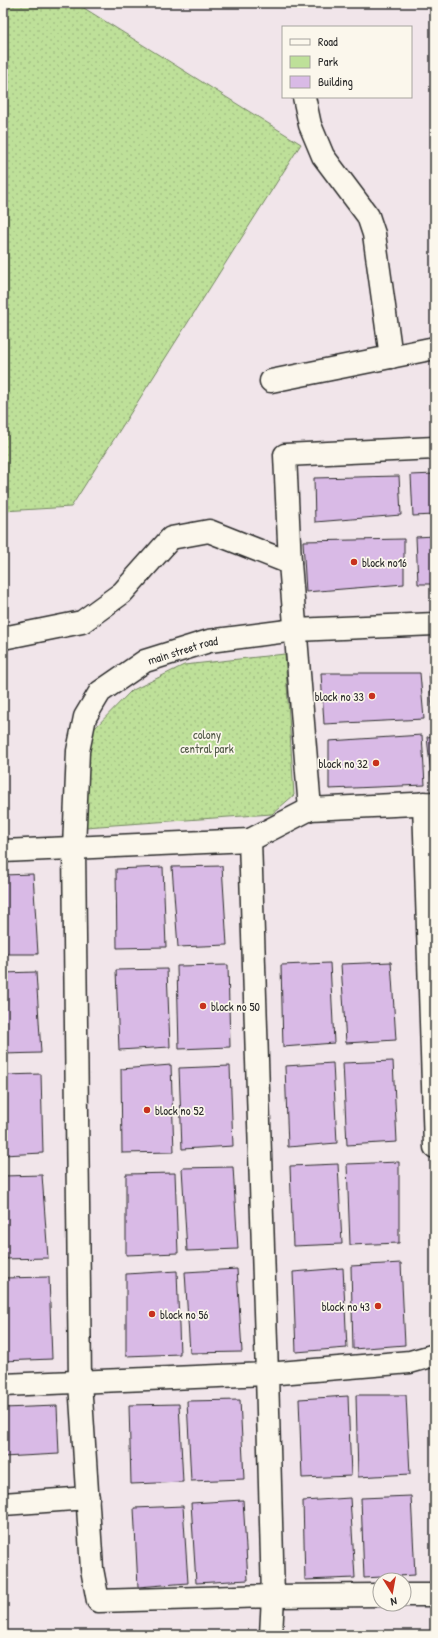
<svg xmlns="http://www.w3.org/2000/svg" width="438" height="1638" font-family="'Patrick Hand',sans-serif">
  <defs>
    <pattern id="green-dots" width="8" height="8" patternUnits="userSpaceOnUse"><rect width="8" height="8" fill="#bee099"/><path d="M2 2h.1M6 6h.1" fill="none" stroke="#a3c084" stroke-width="1.8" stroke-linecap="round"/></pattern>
  </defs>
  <rect width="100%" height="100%" fill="#f1e5ea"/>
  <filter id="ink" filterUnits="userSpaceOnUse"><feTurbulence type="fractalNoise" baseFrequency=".025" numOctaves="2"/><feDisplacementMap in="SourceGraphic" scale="8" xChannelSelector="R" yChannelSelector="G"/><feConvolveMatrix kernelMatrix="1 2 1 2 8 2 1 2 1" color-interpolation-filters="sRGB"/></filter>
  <g filter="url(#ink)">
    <!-- green -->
    <path fill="url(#green-dots)" stroke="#748662" d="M 3,3 L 76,3 L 301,144 L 71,507 L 3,511 Z
      M 285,654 L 294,795 L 272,814 L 85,827 L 89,734 L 131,691 L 184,665 Z"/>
    <!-- building -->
    <path fill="#d9bae6" stroke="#2b2b2b" d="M 435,474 L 435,515 L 413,516 L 411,475 Z
      M 399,476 L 401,515 L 315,522 L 314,478 Z
      M 435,536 L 435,584 L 418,584 L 416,537 Z
      M 404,539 L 404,584 L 306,592 L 303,541 Z
      M 435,672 L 435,719 L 433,719 L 429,673 Z
      M 321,673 L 420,673 L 424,719 L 324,724 Z
      M 422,735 L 425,785 L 329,789 L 329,741 Z
      M 435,736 L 435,784 L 432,784 L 427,737 Z
      M 222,866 L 227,945 L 178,947 L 172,867 Z
      M 163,867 L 166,947 L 117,948 L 116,869 Z
      M 33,874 L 38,954 L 3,954 L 3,875 Z
      M 391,962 L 396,1040 L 346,1043 L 341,964 Z
      M 330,963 L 334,1043 L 283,1047 L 281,965 Z
      M 228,965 L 230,1047 L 179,1049 L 177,966 Z
      M 167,969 L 170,1047 L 119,1050 L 116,970 Z
      M 36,972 L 41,1053 L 3,1054 L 3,973 Z
      M 393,1061 L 397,1142 L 347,1145 L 343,1063 Z
      M 333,1063 L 337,1143 L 288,1147 L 285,1066 Z
      M 171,1065 L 174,1152 L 122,1153 L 121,1069 Z
      M 230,1066 L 233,1146 L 182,1149 L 179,1068 Z
      M 41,1074 L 43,1153 L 3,1155 L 3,1075 Z
      M 399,1162 L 399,1243 L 350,1245 L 347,1164 Z
      M 338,1164 L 342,1244 L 293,1246 L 290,1166 Z
      M 233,1167 L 238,1249 L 187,1251 L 182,1168 Z
      M 175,1173 L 178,1253 L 126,1255 L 126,1174 Z
      M 42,1175 L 48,1258 L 3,1259 L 3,1176 Z
      M 401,1263 L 405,1345 L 353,1349 L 351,1266 Z
      M 343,1268 L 347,1348 L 296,1352 L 293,1272 Z
      M 237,1269 L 242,1352 L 190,1353 L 185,1272 Z
      M 177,1271 L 180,1354 L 126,1356 L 126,1274 Z
      M 49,1277 L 52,1359 L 3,1361 L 3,1278 Z
      M 356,1395 L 406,1395 L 410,1474 L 358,1477 Z
      M 348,1396 L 351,1476 L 302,1478 L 299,1399 Z
      M 240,1400 L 244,1479 L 191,1481 L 187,1401 Z
      M 179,1404 L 183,1482 L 131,1484 L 129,1405 Z
      M 57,1406 L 59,1454 L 3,1457 L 3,1408 Z
      M 411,1496 L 415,1575 L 364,1578 L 361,1498 Z
      M 350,1498 L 355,1578 L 305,1580 L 303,1501 Z
      M 243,1500 L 248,1580 L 196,1583 L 191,1503 Z
      M 183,1506 L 188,1583 L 138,1587 L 134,1508 Z"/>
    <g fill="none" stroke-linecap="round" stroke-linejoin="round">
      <defs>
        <g id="minor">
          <path d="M 304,97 L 310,125 L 323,156 L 368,216 L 374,234 L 391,357"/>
          <path d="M 271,381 L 435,348"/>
          <path d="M 435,448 L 285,455 L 290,563 L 310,809 L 435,803"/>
          <path d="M 3,638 L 82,622 L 122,593 L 171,538 L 209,531 L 290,563"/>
          <path d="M 424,803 L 435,1147"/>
          <path d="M 3,851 L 250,840 L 310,809"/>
          <path d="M 3,1385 L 267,1374 L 250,840"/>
          <path d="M 3,1504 L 88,1498"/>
          <path d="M 380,1595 L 273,1596 L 267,1374 L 410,1362 L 435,1355"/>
          <path d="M 404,1595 L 435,1595"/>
          <path id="s1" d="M 271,1635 L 273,1596 L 98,1601 L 92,1569 L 80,1382 L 74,848 L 78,751 L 85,717 L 100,692 L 145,661 L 209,641 L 295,630 L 435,624"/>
        </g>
      </defs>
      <!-- minor casing -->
      <use href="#minor" stroke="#2b2b2b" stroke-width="25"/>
      <!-- minor -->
      <use href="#minor" stroke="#fbf7ec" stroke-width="22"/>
    </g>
  </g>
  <!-- markers -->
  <g fill="#c8321e" stroke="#fbf7ec" stroke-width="1.5">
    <circle cx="354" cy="562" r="4"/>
    <circle cx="372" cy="696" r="4"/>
    <circle cx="376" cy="763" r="4"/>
    <circle cx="203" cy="1006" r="4"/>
    <circle cx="147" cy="1110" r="4"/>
    <circle cx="378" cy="1306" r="4"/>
    <circle cx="152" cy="1314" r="4"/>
  </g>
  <g text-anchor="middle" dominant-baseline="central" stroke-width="3.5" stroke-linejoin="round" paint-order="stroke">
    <!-- poi labels -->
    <g font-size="12" fill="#2b2b2b" stroke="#fbf7ec" text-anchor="start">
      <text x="362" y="562">block no16</text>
      <text x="364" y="696" text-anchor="end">block no 33</text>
      <text x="368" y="763" text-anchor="end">block no 32</text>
      <text x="211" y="1006">block no 50</text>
      <text x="155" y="1110">block no 52</text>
      <text x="370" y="1306" text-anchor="end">block no 43</text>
      <text x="160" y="1314">block no 56</text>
    </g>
    <!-- street labels -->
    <g font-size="12" fill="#2b2b2b" stroke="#fbf7ec">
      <text stroke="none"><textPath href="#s1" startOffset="1223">main street road</textPath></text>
    </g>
    <!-- park labels -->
    <g font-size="12" fill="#505846" stroke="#fbf7ec">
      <text x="207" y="734">colony<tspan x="207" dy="14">central park</tspan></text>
    </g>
  </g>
  <!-- margin -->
  <rect width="438" height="1638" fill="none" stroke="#fbf7ec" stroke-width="16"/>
  <rect x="8" y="8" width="422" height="1622" fill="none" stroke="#2b2b2b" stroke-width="1.5" filter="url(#ink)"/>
  <!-- legend -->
  <rect x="282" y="26" width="130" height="72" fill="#fbf7ec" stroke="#a8a59f"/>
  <rect x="290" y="39" width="20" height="6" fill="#fbf7ec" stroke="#a8a59f"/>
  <text x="318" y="46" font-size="12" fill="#2b2b2b">Road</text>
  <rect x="290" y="56" width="20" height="12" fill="#bee099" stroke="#a8a59f"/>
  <text x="318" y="66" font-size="12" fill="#2b2b2b">Park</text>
  <rect x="290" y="76" width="20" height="12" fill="#d9bae6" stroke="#a8a59f"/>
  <text x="318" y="86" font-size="12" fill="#2b2b2b">Building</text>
  <!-- north arrow -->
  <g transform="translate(392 1592) rotate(169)"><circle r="19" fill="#fbf7ec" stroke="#a8a59f"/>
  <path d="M0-3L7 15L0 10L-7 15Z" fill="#c8321e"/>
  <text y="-6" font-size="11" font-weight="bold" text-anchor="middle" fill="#2b2b2b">N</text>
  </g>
</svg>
